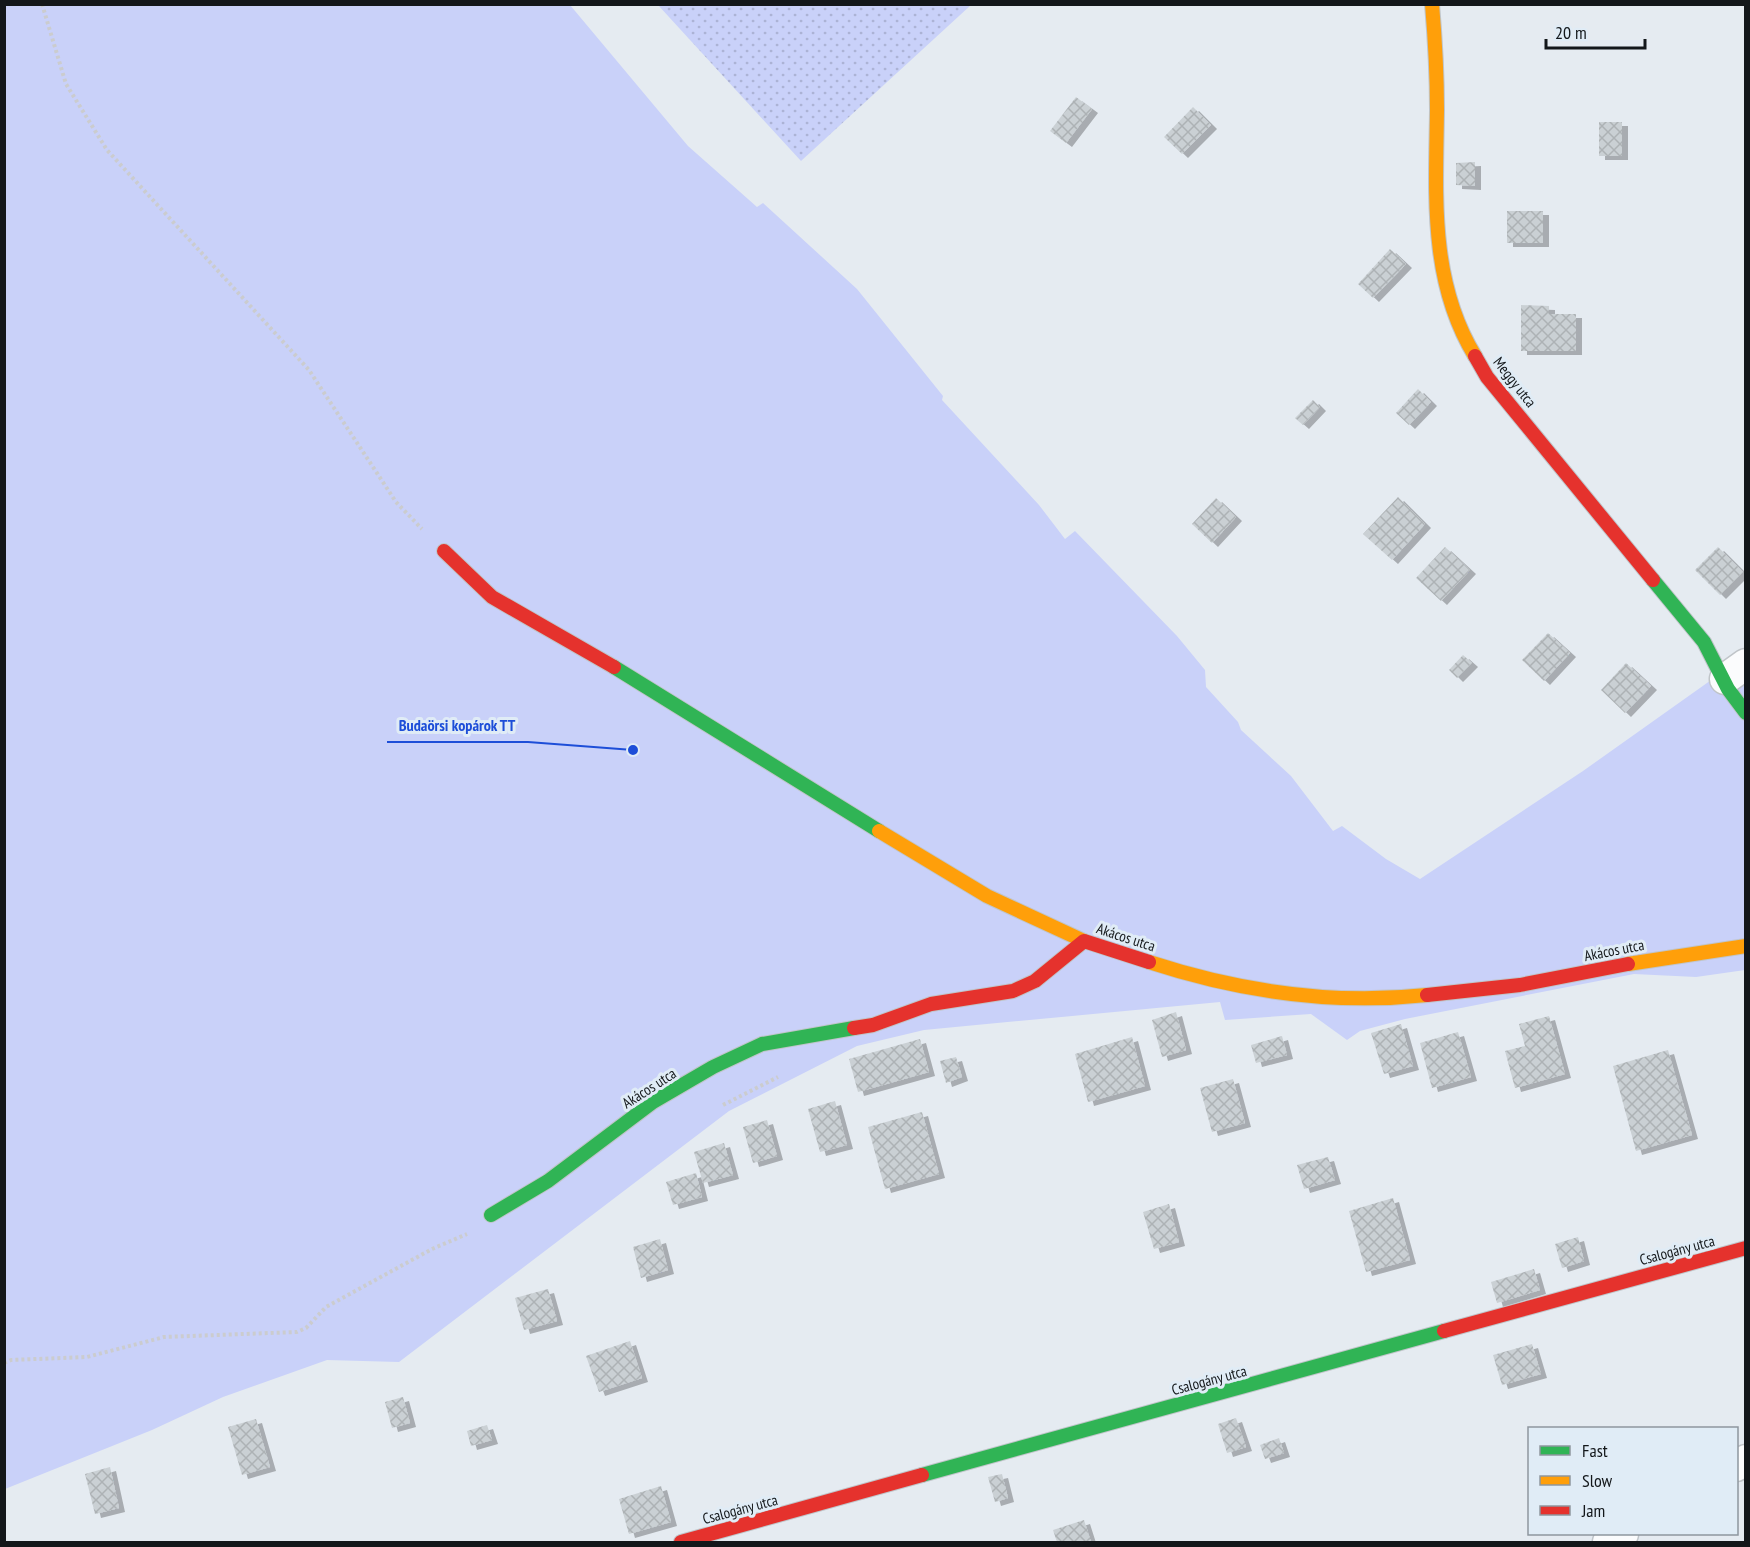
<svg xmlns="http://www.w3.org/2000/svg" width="1750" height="1547" font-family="'PT Sans Narrow',sans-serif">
  <defs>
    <pattern id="grass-dots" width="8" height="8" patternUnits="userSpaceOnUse" patternTransform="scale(1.5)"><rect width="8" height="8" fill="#c9d1f9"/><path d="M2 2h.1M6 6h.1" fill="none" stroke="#acb3d5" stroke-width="1.8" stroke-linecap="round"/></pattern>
    <pattern id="building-cross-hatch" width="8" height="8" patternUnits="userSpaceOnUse" patternTransform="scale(1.5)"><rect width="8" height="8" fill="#cad0d4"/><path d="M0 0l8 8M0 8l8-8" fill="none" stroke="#adb2b5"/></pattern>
    <filter id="shadow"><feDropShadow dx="6" dy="4" stdDeviation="0" flood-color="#0004"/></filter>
  </defs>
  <rect width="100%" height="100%" fill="#e5ebf1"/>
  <!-- grass -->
  <path fill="url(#grass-dots)" d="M 658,5 L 971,5 L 801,161 Z"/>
  <!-- park -->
  <path fill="#c9d1f9" d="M 5,5 L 570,5 L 688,146 L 757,207 L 763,203 L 857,289 L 943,396 L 942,400 L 1039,505 L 1065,539 L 1075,531 L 1177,636 L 1205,670 L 1206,687 L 1238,722 L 1241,730 L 1291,776 L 1333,831 L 1342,826 L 1386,859 L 1420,879 L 1583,771 L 1714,678 L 1745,647 L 1745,970 L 1696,977 L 1634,974 L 1405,1019 L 1360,1031 L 1347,1040 L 1311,1014 L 1225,1020 L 1220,1002 L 924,1030 L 857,1046 L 729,1111 L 399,1362 L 327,1360 L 223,1397 L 152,1430 L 5,1489 Z"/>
  <!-- building -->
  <path fill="url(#building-cross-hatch)" filter="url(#shadow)" d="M 1076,97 L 1092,109 L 1066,143 L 1050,131 Z
    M 1193,107 L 1211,125 L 1182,154 L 1164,137 Z
    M 1599,122 L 1622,122 L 1622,156 L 1599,156 Z
    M 1475,162 L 1475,186 L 1456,185 L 1456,163 Z
    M 1507,211 L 1543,211 L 1543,243 L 1507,243 Z
    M 1390,249 L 1406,264 L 1373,298 L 1358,284 Z
    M 1521,305 L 1549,306 L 1549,314 L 1576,314 L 1576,351 L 1521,351 Z
    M 1418,389 L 1431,402 L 1409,425 L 1396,413 Z
    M 1313,400 L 1320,407 L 1303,425 L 1295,418 Z
    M 1398,497 L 1425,524 L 1392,560 L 1363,534 Z
    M 1216,498 L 1236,517 L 1212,543 L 1192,524 Z
    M 1445,547 L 1470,570 L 1441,601 L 1416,578 Z
    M 1718,547 L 1743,572 L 1720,595 L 1695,570 Z
    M 1548,633 L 1570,653 L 1544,681 L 1522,660 Z
    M 1463,655 L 1472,663 L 1457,678 L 1449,670 Z
    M 1626,663 L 1651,686 L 1625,713 L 1601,690 Z
    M 1176,1012 L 1186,1050 L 1162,1057 L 1152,1020 Z
    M 1549,1016 L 1565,1074 L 1515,1088 L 1505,1051 L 1525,1046 L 1519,1024 Z
    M 1401,1024 L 1413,1066 L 1384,1074 L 1371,1033 Z
    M 1458,1032 L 1471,1077 L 1432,1088 L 1420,1043 Z
    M 1282,1036 L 1287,1055 L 1256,1063 L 1251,1045 Z
    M 1132,1037 L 1145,1086 L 1088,1102 L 1075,1054 Z
    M 920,1039 L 929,1072 L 858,1092 L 849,1059 Z
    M 1668,1050 L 1692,1135 L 1636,1151 L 1613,1066 Z
    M 956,1057 L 962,1077 L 946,1083 L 940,1061 Z
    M 1233,1079 L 1245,1123 L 1212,1132 L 1200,1088 Z
    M 835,1101 L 847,1145 L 820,1152 L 808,1109 Z
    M 922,1112 L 939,1174 L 885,1189 L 868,1127 Z
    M 767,1120 L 777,1156 L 753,1163 L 743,1127 Z
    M 724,1143 L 733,1175 L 703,1183 L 694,1152 Z
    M 1328,1157 L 1335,1180 L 1304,1189 L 1297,1165 Z
    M 696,1173 L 702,1197 L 673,1205 L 666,1182 Z
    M 1393,1198 L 1410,1260 L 1366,1272 L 1349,1211 Z
    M 1169,1204 L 1179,1242 L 1154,1249 L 1143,1212 Z
    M 1578,1237 L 1584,1261 L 1562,1268 L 1555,1244 Z
    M 660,1239 L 668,1270 L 641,1278 L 633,1247 Z
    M 1534,1269 L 1540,1290 L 1497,1303 L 1491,1282 Z
    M 548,1289 L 557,1321 L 524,1330 L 515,1298 Z
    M 630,1341 L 642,1378 L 599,1392 L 586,1356 Z
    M 1532,1344 L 1541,1374 L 1502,1385 L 1493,1355 Z
    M 403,1397 L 410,1423 L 392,1428 L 385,1402 Z
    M 1236,1418 L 1246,1447 L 1227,1453 L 1218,1424 Z
    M 256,1419 L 270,1467 L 242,1475 L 228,1427 Z
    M 487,1425 L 492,1440 L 471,1446 L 467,1431 Z
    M 1279,1438 L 1284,1453 L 1265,1459 L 1260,1445 Z
    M 110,1467 L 119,1508 L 95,1514 L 85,1474 Z
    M 1002,1474 L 1008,1498 L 995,1502 L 988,1477 Z
    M 661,1486 L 671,1522 L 629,1534 L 619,1499 Z
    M 1084,1520 L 1091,1542 L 1057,1542 L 1053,1530 Z"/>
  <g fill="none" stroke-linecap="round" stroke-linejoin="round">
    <defs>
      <path id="street" d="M 1725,679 L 1746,664
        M 1736,1466 L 1746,1460
        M 1608,1542 L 1623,1534"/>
      <path id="fast" d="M 1653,580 L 1704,642 L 1728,689 L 1746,713
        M 614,667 L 879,831
        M 491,1215 L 548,1181 L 653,1102 L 713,1067 L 762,1044 L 854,1028
        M 922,1475 L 1444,1331"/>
      <path id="slow" d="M 1432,4 C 1435,39 1437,74 1437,110 C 1436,194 1429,281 1475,356
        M 879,831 L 987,896 L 1084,941
        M 1149,962 C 1238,991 1334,1005 1427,995
        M 1628,964 L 1746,946"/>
      <path id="jam" d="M 1475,356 L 1487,377 L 1653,580
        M 444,551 L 492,597 L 614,667
        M 1427,995 L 1520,985 L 1628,964
        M 854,1028 L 873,1025 L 931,1004 L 1013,991 L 1035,981 L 1084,941 L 1149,962
        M 1444,1331 L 1746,1248
        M 681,1542 L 922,1475"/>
    </defs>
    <!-- street casing -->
    <use href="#street" stroke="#c0c5c9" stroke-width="33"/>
    <!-- fast casing -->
    <use href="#fast" stroke="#c0c5c9" stroke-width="16"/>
    <!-- slow casing -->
    <use href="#slow" stroke="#c0c5c9" stroke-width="16"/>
    <!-- jam casing -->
    <use href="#jam" stroke="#c0c5c9" stroke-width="16"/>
    <!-- path -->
    <path stroke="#cbccce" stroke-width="4" stroke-dasharray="3 3" stroke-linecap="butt" d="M 42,4 L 66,84 L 107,150 L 309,370 L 396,502 L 422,529
      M 723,1105 L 778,1077
      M 4,1363 L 11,1360 L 87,1357 L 164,1337 L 297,1332 L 306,1328 L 326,1307 L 432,1249 L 467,1234"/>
    <!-- street -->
    <use href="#street" stroke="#fbfcfd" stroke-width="30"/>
    <!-- fast -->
    <use href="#fast" stroke="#30b455" stroke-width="14"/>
    <!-- slow -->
    <use href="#slow" stroke="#ff9f0a" stroke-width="14"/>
    <!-- jam -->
    <use href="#jam" stroke="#e5322d" stroke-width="14"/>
  </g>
  <g text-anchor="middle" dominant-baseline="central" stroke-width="6" stroke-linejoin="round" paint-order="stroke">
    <!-- street labels -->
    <g font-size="15" fill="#13171a" stroke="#e0ecf6">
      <text transform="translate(1515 382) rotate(52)">Meggy utca</text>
      <text transform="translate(1126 937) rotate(18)">Akácos utca</text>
      <text transform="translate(1614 950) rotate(-11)">Akácos utca</text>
      <text transform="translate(649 1088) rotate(-33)">Akácos utca</text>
      <text transform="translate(1677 1250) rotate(-15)">Csalogány utca</text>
      <text transform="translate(1209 1380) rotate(-15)">Csalogány utca</text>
      <text transform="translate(740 1509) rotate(-15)">Csalogány utca</text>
    </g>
  </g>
  <!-- callouts -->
  <path fill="none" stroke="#1d4ed8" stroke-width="2" d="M633 750L528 742H387"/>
  <circle fill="#1d4ed8" stroke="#e0ecf6" stroke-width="2" cx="633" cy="750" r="6"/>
  <g font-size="16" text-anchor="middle" font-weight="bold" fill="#1d4ed8" stroke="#e0ecf6" stroke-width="6" stroke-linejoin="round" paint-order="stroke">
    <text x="457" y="731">Budaörsi kopárok TT</text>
  </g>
  <!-- border -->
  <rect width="1750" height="1547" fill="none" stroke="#13171a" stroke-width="12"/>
  <!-- legend -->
  <rect x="1528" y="1427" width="210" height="108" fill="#e0ecf6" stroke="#8e979e" stroke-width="1.5"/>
  <rect x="1540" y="1446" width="30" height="9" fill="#30b455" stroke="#8e979e" stroke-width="1.5"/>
  <text x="1582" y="1457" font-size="18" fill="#13171a">Fast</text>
  <rect x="1540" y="1476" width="30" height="9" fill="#ff9f0a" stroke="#8e979e" stroke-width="1.5"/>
  <text x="1582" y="1487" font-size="18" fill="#13171a">Slow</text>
  <rect x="1540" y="1506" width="30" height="9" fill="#e5322d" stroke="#8e979e" stroke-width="1.5"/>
  <text x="1582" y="1517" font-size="18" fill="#13171a">Jam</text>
  <!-- scale -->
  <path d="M1546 39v9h99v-9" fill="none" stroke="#13171a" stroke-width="3"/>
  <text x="1555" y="39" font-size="18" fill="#13171a" stroke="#e0ecf6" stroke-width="4.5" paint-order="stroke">20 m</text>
</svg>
